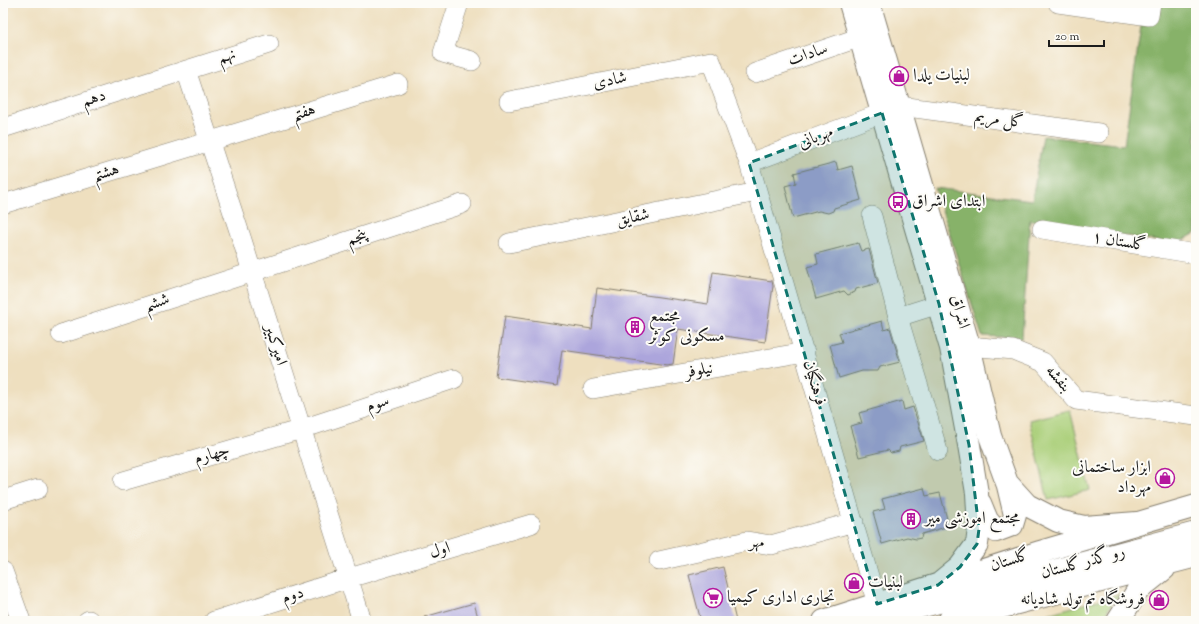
<svg xmlns="http://www.w3.org/2000/svg" width="1199" height="624" font-family="'Sorts Mill Goudy',Amiri,serif">
  <rect width="100%" height="100%" fill="#fdfcf7"/>
  <filter id="ink" filterUnits="userSpaceOnUse"><feTurbulence type="fractalNoise" baseFrequency=".025" numOctaves="2"/><feDisplacementMap in="SourceGraphic" scale="8" xChannelSelector="R" yChannelSelector="G"/><feConvolveMatrix kernelMatrix="1 2 1 2 8 2 1 2 1" color-interpolation-filters="sRGB"/></filter>
  <filter id="wash" filterUnits="userSpaceOnUse"><feTurbulence type="fractalNoise" baseFrequency=".012" numOctaves="4" result="noise"/><feDisplacementMap in="SourceGraphic" scale="16" xChannelSelector="R" yChannelSelector="G"/><feGaussianBlur stdDeviation="0.9" result="paint"/><feColorMatrix in="noise" values="0 0 0 0 0 0 0 0 0 0 0 0 0 0 0 0 0 1.4 0 .05"/><feComposite in="paint" operator="in"/></filter>
  <g filter="url(#wash)">
    <rect width="100%" height="100%" fill="#eedfbf"/>
    <!-- green -->
    <path fill="#aacf79" stroke="#63764a" d="M 1070,410 L 1090,490 L 1048,500 L 1029,420 Z
      M 1120,594 L 1108,609 L 1105,621 L 1022,621 Z"/>
    <!-- forest -->
    <path fill="#87b269" stroke="#526742" d="M 1156,3 L 1196,3 L 1196,233 L 1176,244 L 1030,220 L 1022,338 L 982,336 L 935,188 L 1032,200 L 1043,136 L 1124,145 L 1141,26 L 1153,21 Z"/>
    <g id="blocks">
      <!-- building -->
      <path fill="#aca5dc" d="M 836,162 L 838,170 L 852,166 L 861,200 L 834,208 L 833,211 L 828,213 L 819,211 L 793,218 L 785,186 L 796,183 L 794,173 Z
        M 858,243 L 861,251 L 869,249 L 878,283 L 856,289 L 855,292 L 848,295 L 844,291 L 816,299 L 807,267 L 818,264 L 816,254 Z
        M 713,272 L 772,281 L 773,286 L 765,342 L 678,329 L 673,364 L 667,365 L 562,350 L 557,386 L 496,377 L 505,316 L 592,329 L 597,288 L 708,304 Z
        M 882,321 L 884,330 L 890,328 L 900,362 L 880,367 L 878,371 L 862,371 L 839,378 L 830,345 L 842,342 L 839,333 Z
        M 902,401 L 904,410 L 913,407 L 924,441 L 900,447 L 899,451 L 891,453 L 888,450 L 859,457 L 850,426 L 862,423 L 859,413 Z
        M 924,488 L 926,496 L 940,493 L 949,526 L 922,534 L 921,538 L 916,539 L 907,537 L 882,544 L 873,512 L 885,509 L 882,499 Z
        M 723,567 L 736,621 L 701,621 L 689,575 Z
        M 474,603 L 479,621 L 425,621 L 424,617 Z"/>
    </g>
  </g>
  <g filter="url(#ink)">
    <use href="#blocks" fill-opacity="0" stroke="#857e6e" stroke-width="1"/>
    <g fill="none" stroke-linecap="round" stroke-linejoin="round">
      <defs>
        <path id="minor" d="M 459,3 L 443,53 L 472,61
          M 1058,3 L 1149,16 L 1151,3
          M 186,70 L 242,240 L 362,621
          M 755,73 L 861,37
          M 509,101 L 711,61 L 749,163 L 877,604
          M 900,106 L 1099,133
          M 3,128 L 269,44
          M 749,163 L 882,113
          M 3,204 L 398,84
          M 872,216 L 898,317 L 938,451
          M 1042,229 L 1196,254
          M 509,243 L 757,192
          M 898,317 L 939,304
          M 61,334 L 462,204
          M 969,346 L 1013,350 L 1043,362 L 1076,400 L 1196,416
          M 593,389 L 805,352
          M 123,481 L 302,429 L 454,379
          M 3,500 L 38,489
          M 659,561 L 747,541 L 771,545 L 854,522
          M 3,571 L 21,621
          M 87,621 L 89,620
          M 214,621 L 349,578 L 531,524"/>
        <path id="major" d="M 850,3 L 951,348 L 969,445 L 977,493 L 979,529 L 977,544 L 960,567 L 938,585
          M 869,3 L 969,346 L 990,436 L 1007,483 L 1027,505 L 1058,521 L 1084,527 L 1137,523
          M 980,503 L 987,520 L 996,531 L 1012,525 L 1015,515 L 1008,486
          M 824,621 L 1040,552 L 1196,506
          M 877,621 L 912,609 L 1196,533
          M 949,621 L 1196,556
          M 1118,621 L 1138,590 L 1164,569"/>
      </defs>
      <!-- minor casing -->
      <use href="#minor" stroke="#857e6e" stroke-width="20"/>
      <!-- major casing -->
      <use href="#major" stroke="#857e6e" stroke-width="24"/>
      <!-- minor -->
      <use href="#minor" stroke="#fff" stroke-width="19"/>
      <!-- major -->
      <use href="#major" stroke="#fff" stroke-width="22"/>
    </g>
  </g>
  <!-- marked area -->
  <path fill="#0f766e" fill-opacity="0.2" stroke="#0f766e" stroke-width="3" stroke-dasharray="8 5" stroke-linejoin="round" d="M 882,113 L 939,304 L 969,445 L 979,529 L 977,544 L 960,567 L 938,585 L 877,604 L 749,163 Z"/>
  <!-- icons -->
  <defs>
    <symbol id="shop-ring" viewBox="-11 -11 22 22"><circle r="9.5" fill="#fdfcf7" stroke="#b5179e" stroke-width="1.5"/><path d="M-5-2.5h2.3a2.7 3.5 0 0 1 5.4 0H5L5.5 6h-11ZM-1.5-2.5h3a1.5 2.3 0 0 0-3 0Z" fill="#b5179e"/></symbol>
    <symbol id="bus-ring" viewBox="-11 -11 22 22"><circle r="9.5" fill="#fdfcf7" stroke="#b5179e" stroke-width="1.5"/><path d="M-5-6H5V4H4V6H2V4H-2V6H-4V4H-5ZM-3.5-4V0h7V-4ZM-3.5 1.2v1.5H-2V1.2ZM2 1.2v1.5H3.5V1.2Z" fill="#b5179e"/></symbol>
    <symbol id="building-ring" viewBox="-11 -11 22 22"><circle r="9.5" fill="#fdfcf7" stroke="#b5179e" stroke-width="1.5"/><path d="M-4-6H4V6H1V3H-1V6H-4ZM-2.5-4.3h1.7v1.8h-1.7ZM.8-4.3h1.7v1.8H.8ZM-2.5-1h1.7V.8h-1.7ZM.8-1h1.7V.8H.8Z" fill="#b5179e"/></symbol>
    <symbol id="supermarket-ring" viewBox="-11 -11 22 22"><circle r="9.5" fill="#fdfcf7" stroke="#b5179e" stroke-width="1.5"/><path d="M-6-5.5h2.5l.6 2H6L4.5 2H-2.5L-4.4-4H-6ZM-1.5 3.2a1.3 1.3 0 1 0 .1 0ZM3 3.2a1.3 1.3 0 1 0 .1 0Z" fill="#b5179e"/></symbol>
  </defs>
  <g fill-rule="evenodd">
    <use href="#shop-ring" x="888" y="65" width="22" height="22"/>
    <use href="#bus-ring" x="887" y="191" width="22" height="22"/>
    <use href="#building-ring" x="624" y="316" width="22" height="22"/>
    <use href="#shop-ring" x="1154" y="467" width="22" height="22"/>
    <use href="#building-ring" x="900" y="508" width="22" height="22"/>
    <use href="#shop-ring" x="843" y="572" width="22" height="22"/>
    <use href="#supermarket-ring" x="702" y="587" width="22" height="22"/>
    <use href="#shop-ring" x="1148" y="589" width="22" height="22"/>
  </g>
  <g text-anchor="middle" dominant-baseline="central" stroke-width="4" stroke-linejoin="round" paint-order="stroke">
    <!-- street labels -->
    <g font-size="17" fill="#1c1c1c" stroke="#fdfcf7">
      <text transform="translate(808 55) rotate(-19)">سادات</text>
      <text transform="translate(227 57) rotate(-18)">نهم</text>
      <text transform="translate(610 81) rotate(-11)">شادی</text>
      <text transform="translate(94 99) rotate(-18)">دهم</text>
      <text transform="translate(304 113) rotate(-17)">هفتم</text>
      <text transform="translate(999 120) rotate(8)">گل مریم</text>
      <text transform="translate(816 138) rotate(-21)">مهربانی</text>
      <text transform="translate(106 173) rotate(-17)">هشتم</text>
      <text transform="translate(633 218) rotate(-12)">شقایق</text>
      <text transform="translate(357 238) rotate(-18)">پنجم</text>
      <text transform="translate(1119 242) rotate(9)">گلستان ۱</text>
      <text transform="translate(157 303) rotate(-18)">ششم</text>
      <text transform="translate(959 312) rotate(74)">اشراق</text>
      <text transform="translate(275 345) rotate(73)">امیرکبیر</text>
      <text transform="translate(699 371) rotate(-10)">نیلوفر</text>
      <text transform="translate(1058 379) rotate(49)">بنفشه</text>
      <text transform="translate(814 383) rotate(74)">فرهنگیان</text>
      <text transform="translate(378 404) rotate(-18)">سوم</text>
      <text transform="translate(212 455) rotate(-16)">چهارم</text>
      <text transform="translate(757 543) rotate(5)">مهر</text>
      <text transform="translate(440 551) rotate(-17)">اول</text>
      <text transform="translate(1010 561) rotate(-18)">گلستان</text>
      <text transform="translate(1083 563) rotate(-15)">رو گذر گلستان</text>
      <text transform="translate(293 596) rotate(-18)">دوم</text>
    </g>
    <!-- poi labels -->
    <g font-size="17" fill="#1c1c1c" stroke="#fdfcf7" text-anchor="start">
      <text x="913" y="76">لبنیات یلدا</text>
      <text x="912" y="202">ابتدای اشراق</text>
      <text x="649" y="317">مجتمع<tspan x="649" dy="20">مسکونی کوثر</tspan></text>
      <text x="1151" y="468" text-anchor="end">ابزار ساختمانی<tspan x="1151" dy="20">مهرداد</tspan></text>
      <text x="925" y="519">مجتمع اموزشی میر</text>
      <text x="868" y="583">لبنیات</text>
      <text x="727" y="598">تجاری اداری کیمیا</text>
      <text x="1145" y="600" text-anchor="end">فروشگاه تم تولد شادیانه</text>
    </g>
  </g>
  <!-- margin -->
  <rect width="1199" height="624" fill="none" stroke="#fdfcf7" stroke-width="16"/>
  <!-- scale -->
  <path d="M1049 40v6h55v-6" fill="none" stroke="#1c1c1c" stroke-width="2"/>
  <text x="1055" y="40" font-size="12" fill="#1c1c1c" stroke="#fdfcf7" stroke-width="3" paint-order="stroke">20 m</text>
</svg>
